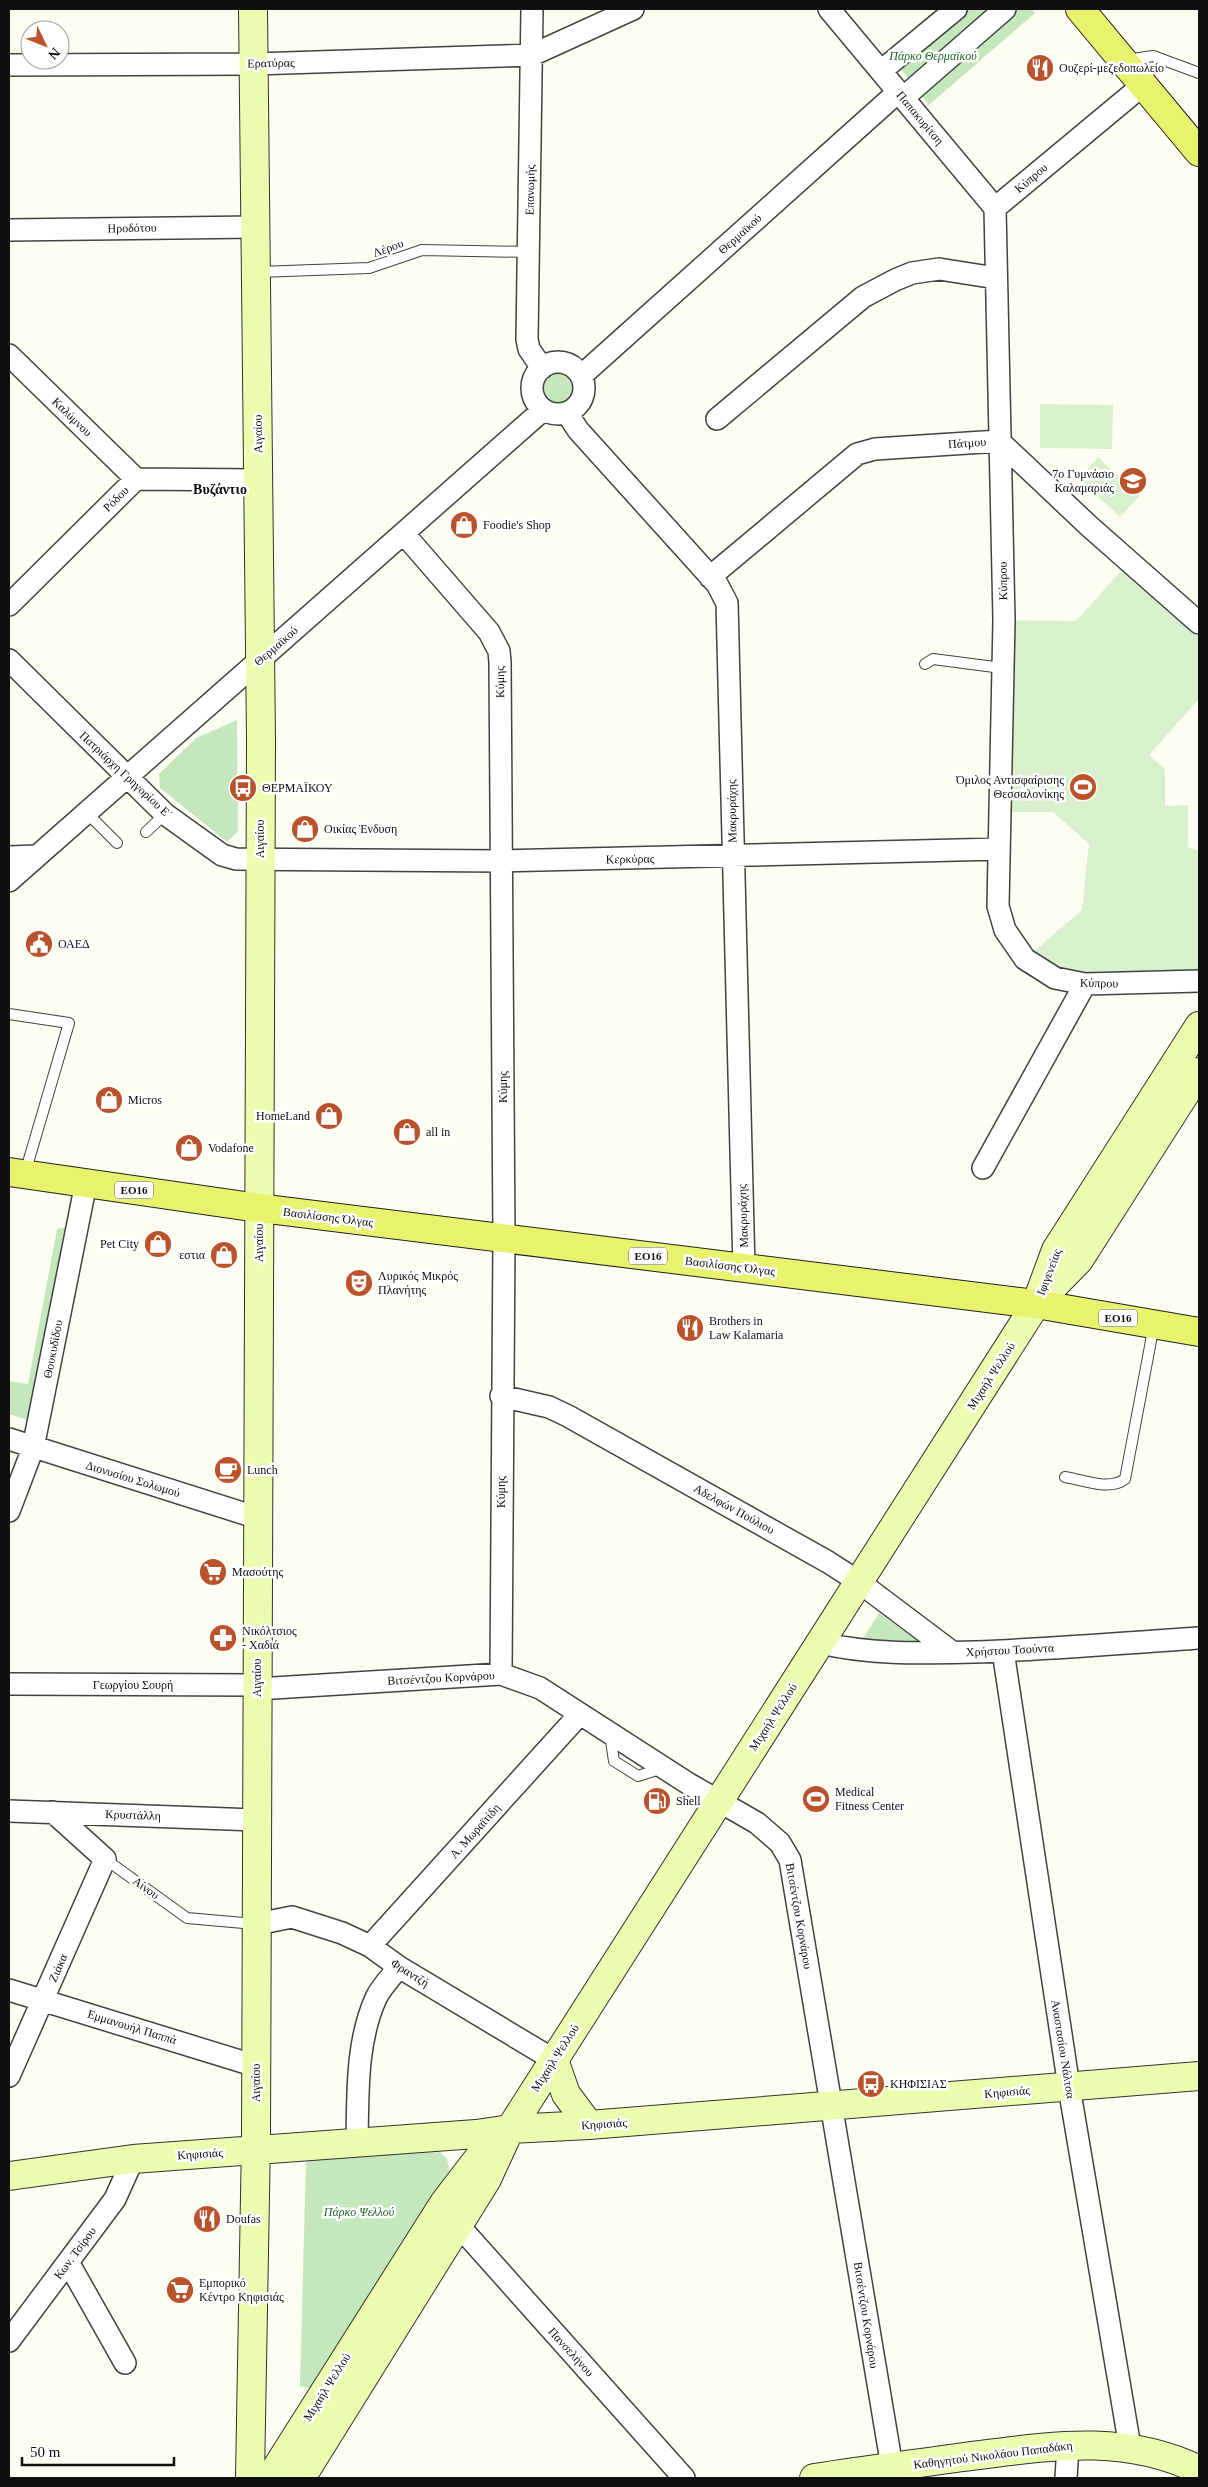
<svg xmlns="http://www.w3.org/2000/svg" width="1208" height="2487" font-family="'Times New Roman',serif">
  <rect width="100%" height="100%" fill="#fdfef1"/>
  <!-- green -->
  <path fill="#c4e8bc" d="M 936,9 L 1031,9 L 1035,13 L 929,105 L 887,52 Z
    M543 389a15 15 0 1 1 30 0a15 15 0 1 1-30 0Z
    M 237,720 L 238,831 L 227,842 L 160,788 L 159,774 L 196,738 Z
    M 81,1224 L 31,1421 L 9,1414 L 9,1381 L 28,1384 L 57,1229 Z
    M 879,1613 L 919,1642 L 918,1645 L 859,1645 Z
    M 440,2152 L 447,2159 L 450,2172 L 311,2389 L 300,2386 L 306,2160 Z"/>
  <!-- pitch -->
  <path fill="#d9f0cd" d="M 1040,404 L 1113,405 L 1112,449 L 1040,448 Z
    M 1098,457 L 1140,496 L 1120,517 L 1079,479 Z
    M 1130,561 L 1199,623 L 1199,699 L 1149,755 L 1165,769 L 1165,806 L 1188,805 L 1188,847 L 1199,851 L 1199,981 L 1085,984 L 1025,959 L 1082,910 L 1089,844 L 1053,812 L 1001,812 L 1004,620 L 1076,621 Z"/>
  <g fill="none" stroke-linecap="round" stroke-linejoin="round">
    <defs>
      <path id="lane" d="M 1126,60 L 1153,56 L 1199,73
        M 258,272 L 369,268 L 422,250 L 529,252
        M 925,664 L 933,659 L 1002,668
        M 87,813 L 117,843
        M 146,832 L 165,814
        M 9,1014 L 69,1023 L 25,1173
        M 1065,1477 C 1083,1480 1110,1491 1125,1479 L 1154,1325
        M 610,1734 L 614,1761 L 638,1776 L 663,1768
        M 105,1859 L 187,1918 L 255,1924"/>
      <path id="street" d="M 532,9 L 527,339 L 529,349 L 542,368
        M 829,9 L 995,208
        M 9,65 L 253,64 L 532,55 L 633,9
        M 881,71 L 956,9
        M 903,98 L 1005,9
        M 995,208 L 1004,620 L 998,906 L 1005,930 L 1025,959 L 1055,978 L 1085,984 L 1199,981
        M 995,208 L 1143,85
        M 9,230 L 256,227
        M 9,355 L 136,479
        M532 388a26 26 0 1 1 52 0a26 26 0 1 1-52 0Z
        M 581,376 L 898,92
        M 567,413 L 578,430 L 717,584 L 727,603 L 744,1268
        M 717,419 L 863,297 L 895,280 L 912,273 L 939,269 L 996,278
        M 404,534 L 489,632 L 499,651 L 500,662 L 504,1238 L 501,1674
        M 710,577 L 857,454 L 875,449 L 999,441 L 1089,526 L 1199,623
        M 9,605 L 136,479 L 258,480
        M 9,660 L 165,814 L 222,855 L 236,859 L 502,861 L 999,849
        M 9,857 L 37,856
        M 9,881 L 543,410
        M 983,1168 L 1085,984
        M 501,1396 L 549,1407 L 568,1416 L 828,1562 L 859,1582 L 952,1652
        M 9,1439 L 258,1518
        M 9,1511 L 33,1448 L 86,1183
        M 821,1643 C 872,1655 923,1653 975,1652 C 1050,1649 1125,1643 1199,1638
        M 1003,1651 L 1069,2087 L 1130,2447
        M 9,1684 L 257,1685
        M 257,1689 L 501,1674 L 540,1688 L 689,1784 L 757,1823 L 780,1843 L 790,1860 L 892,2467
        M 9,1811 L 257,1820
        M 257,1924 L 292,1917 L 342,1933 L 370,1946 L 399,1967 L 554,2060
        M 370,1946 L 579,1715
        M 9,1990 L 256,2066
        M 9,2076 L 105,1859 L 53,1812
        M 357,2142 C 358,2094 356,2042 376,1998 C 381,1987 392,1976 399,1967
        M 459,2226 L 684,2478
        M 68,2262 L 125,2363
        M 9,2341 L 115,2199 L 133,2159
        M 1066,2478 L 1068,2445"/>
      <path id="secondary" d="M 1039,1296 L 1056,1250 L 1199,1026
        M 554,2060 L 566,2094 L 589,2125
        M 9,2176 L 133,2159 L 476,2134 L 510,2129 L 589,2125 L 1199,2076
        M 250,2478 L 256,2139 L 261,740 L 253,9
        M 270,2478 L 444,2203 L 483,2152 L 499,2138
        M 301,2478 L 487,2179 L 510,2129 L 1036,1304 L 1079,1260 L 1199,1072
        M 814,2478 C 864,2470 914,2464 964,2457 C 1046,2447 1121,2432 1199,2470"/>
      <path id="primary" d="M 1080,9 L 1199,152
        M 9,1172 L 259,1208 L 1036,1304 L 1199,1332"/>
    </defs>
    <!-- lane casing -->
    <use href="#lane" stroke="#424242" stroke-width="12"/>
    <!-- street casing -->
    <use href="#street" stroke="#424242" stroke-width="24"/>
    <!-- secondary casing -->
    <use href="#secondary" stroke="#313131" stroke-width="30"/>
    <!-- primary casing -->
    <use href="#primary" stroke="#202020" stroke-width="30"/>
    <!-- lane -->
    <use href="#lane" stroke="#fff" stroke-width="10"/>
    <!-- street -->
    <use href="#street" stroke="#fff" stroke-width="21"/>
    <!-- secondary -->
    <use href="#secondary" stroke="#ecfcaf" stroke-width="28"/>
    <!-- primary -->
    <use href="#primary" stroke="#e8f36d" stroke-width="28"/>
  </g>
  <!-- icons -->
  <defs>
    <symbol id="restaurant-disc" viewBox="-11 -11 22 22"><circle r="9.5" fill="#ba532c" stroke="#fff"/><path d="M-5-6h1v4h1v-4h1v4h1v-4h1v5L-1.5 .5V6h-2V.5L-5-1ZM5-6V6H3V1.5H1.5Q1.5-4 5-6Z" fill="#fff"/></symbol>
    <symbol id="school-disc" viewBox="-11 -11 22 22"><circle r="9.5" fill="#ba532c" stroke="#fff"/><path d="M0-5L7-2L0 1L-7-2ZM-4 1L0 2.5L4 1V4Q0 6-4 4Z" fill="#fff"/></symbol>
    <symbol id="shop-disc" viewBox="-11 -11 22 22"><circle r="9.5" fill="#ba532c" stroke="#fff"/><path d="M-5-2.5h2.3a2.7 3.5 0 0 1 5.4 0H5L5.5 6h-11ZM-1.5-2.5h3a1.5 2.3 0 0 0-3 0Z" fill="#fff"/></symbol>
    <symbol id="stadium-disc" viewBox="-11 -11 22 22"><circle r="9.5" fill="#ba532c" stroke="#fff"/><path d="M0-5a6.5 5 0 1 0 0 10a6.5 5 0 1 0 0-10ZM-3.5-1.8h7v3.6h-7Z" fill="#fff"/></symbol>
    <symbol id="bus-disc" viewBox="-11 -11 22 22"><circle r="9.5" fill="#ba532c" stroke="#fff"/><path d="M-5-6H5V4H4V6H2V4H-2V6H-4V4H-5ZM-3.5-4V0h7V-4ZM-3.5 1.2v1.5H-2V1.2ZM2 1.2v1.5H3.5V1.2Z" fill="#fff"/></symbol>
    <symbol id="civic-disc" viewBox="-11 -11 22 22"><circle r="9.5" fill="#ba532c" stroke="#fff"/><path d="M-.6-6.5H3V-4.5H.6V-3L4-1V1h2V6H-6V1h2V-1L-.6-3ZM-1.2 2.5V6h2.4V2.5Z" fill="#fff"/></symbol>
    <symbol id="theatre-disc" viewBox="-11 -11 22 22"><circle r="9.5" fill="#ba532c" stroke="#fff"/><path d="M-5-5.5Q0-4 5-5.5V0Q5 5 0 6Q-5 5-5 0ZM-3.3-2.5H-1v1.5H-3.3ZM1-2.5H3.3v1.5H1ZM-2.8 1Q0 5.5 2.8 1Z" fill="#fff"/></symbol>
    <symbol id="cafe-disc" viewBox="-11 -11 22 22"><circle r="9.5" fill="#ba532c" stroke="#fff"/><path d="M-5.5-4.5H6V0H3Q3 3.5 0 3.5H-2.5Q-5.5 3.5-5.5 0ZM3-3.2v2h1.7v-2ZM-6 4.5H4V6H-6Z" fill="#fff"/></symbol>
    <symbol id="supermarket-disc" viewBox="-11 -11 22 22"><circle r="9.5" fill="#ba532c" stroke="#fff"/><path d="M-6-5.5h2.5l.6 2H6L4.5 2H-2.5L-4.4-4H-6ZM-1.5 3.2a1.3 1.3 0 1 0 .1 0ZM3 3.2a1.3 1.3 0 1 0 .1 0Z" fill="#fff"/></symbol>
    <symbol id="pharmacy-disc" viewBox="-11 -11 22 22"><circle r="9.5" fill="#ba532c" stroke="#fff"/><path d="M-2-6h4v4h4v4h-4v4h-4v-4h-4v-4h4Z" fill="#fff"/></symbol>
    <symbol id="fuel-disc" viewBox="-11 -11 22 22"><circle r="9.5" fill="#ba532c" stroke="#fff"/><path d="M-5.5-6h7V0h2V4h1.3V-2.5L3-4.5l.8-.8L6-3V5H2.5V1h-1V6h-7ZM-4.2-4.7v3.2H.2V-4.7Z" fill="#fff"/></symbol>
  </defs>
  <g fill-rule="evenodd">
    <use href="#restaurant-disc" x="1024" y="52" width="32" height="32"/>
    <use href="#school-disc" x="1117" y="465" width="32" height="32"/>
    <use href="#shop-disc" x="448" y="509" width="32" height="32"/>
    <use href="#stadium-disc" x="1067" y="771" width="32" height="32"/>
    <use href="#bus-disc" x="227" y="772" width="32" height="32"/>
    <use href="#shop-disc" x="289" y="813" width="32" height="32"/>
    <use href="#civic-disc" x="23" y="928" width="32" height="32"/>
    <use href="#shop-disc" x="93" y="1084" width="32" height="32"/>
    <use href="#shop-disc" x="313" y="1100" width="32" height="32"/>
    <use href="#shop-disc" x="391" y="1116" width="32" height="32"/>
    <use href="#shop-disc" x="173" y="1132" width="32" height="32"/>
    <use href="#shop-disc" x="142" y="1228" width="32" height="32"/>
    <use href="#shop-disc" x="208" y="1239" width="32" height="32"/>
    <use href="#theatre-disc" x="343" y="1267" width="32" height="32"/>
    <use href="#restaurant-disc" x="674" y="1312" width="32" height="32"/>
    <use href="#cafe-disc" x="212" y="1454" width="32" height="32"/>
    <use href="#supermarket-disc" x="197" y="1556" width="32" height="32"/>
    <use href="#pharmacy-disc" x="207" y="1622" width="32" height="32"/>
    <use href="#stadium-disc" x="800" y="1783" width="32" height="32"/>
    <use href="#fuel-disc" x="641" y="1785" width="32" height="32"/>
    <use href="#bus-disc" x="855" y="2068" width="32" height="32"/>
    <use href="#restaurant-disc" x="191" y="2203" width="32" height="32"/>
    <use href="#supermarket-disc" x="164" y="2274" width="32" height="32"/>
  </g>
  <g text-anchor="middle" dominant-baseline="central" stroke-width="5" stroke-linejoin="round" paint-order="stroke">
    <!-- shield labels -->
    <g fill="#fff" stroke="#575757" stroke-width="1">
      <rect x="115" y="1181.5" width="38" height="17" rx="4"/>
      <rect x="629" y="1247.5" width="38" height="17" rx="4"/>
      <rect x="1099" y="1309.5" width="38" height="17" rx="4"/>
    </g>
    <g font-size="11" font-weight="bold" fill="#0f0f0f">
      <text x="134" y="1190">ΕΟ16</text>
      <text x="648" y="1256">ΕΟ16</text>
      <text x="1118" y="1318">ΕΟ16</text>
    </g>
    <!-- park labels -->
    <g font-size="12" font-style="italic" fill="#216529" stroke="#fff">
      <text x="933" y="56">Πάρκο Θερμαϊκού</text>
      <text x="359" y="2212">Πάρκο Ψελλού</text>
    </g>
    <!-- street labels -->
    <g font-size="12" fill="#0f0f0f" stroke="#fff">
      <text transform="translate(271 63) rotate(-1)">Ερατύρας</text>
      <text transform="translate(920 118) rotate(50)">Παπακυρίτση</text>
      <text transform="translate(1031 178) rotate(-40)">Κύπρου</text>
      <text transform="translate(530 190) rotate(-89)">Επανωμής</text>
      <text transform="translate(132 228) rotate(-1)">Ηροδότου</text>
      <text transform="translate(740 234) rotate(-42)">Θερμαϊκού</text>
      <text transform="translate(388 248) rotate(-20)">Λέρου</text>
      <text transform="translate(72 417) rotate(44)">Καλύμνου</text>
      <text transform="translate(258 434) rotate(-91)">Αιγαίου</text>
      <text transform="translate(967 443) rotate(-4)">Πάτμου</text>
      <text transform="translate(116 499) rotate(-45)">Ρόδου</text>
      <text transform="translate(1003 581) rotate(-91)">Κύπρου</text>
      <text transform="translate(276 646) rotate(-41)">Θερμαϊκού</text>
      <text transform="translate(500 682) rotate(-91)">Κύμης</text>
      <text transform="translate(126 775) rotate(43)">Πατριάρχη Γρηγορίου Ε΄</text>
      <text transform="translate(732 811) rotate(-91)">Μακρυράχης</text>
      <text transform="translate(260 839) rotate(-90)">Αιγαίου</text>
      <text transform="translate(630 859) rotate(-1)">Κερκύρας</text>
      <text transform="translate(1099 983) rotate(1)">Κύπρου</text>
      <text transform="translate(503 1087) rotate(-90)">Κύμης</text>
      <text transform="translate(743 1216) rotate(-92)">Μακρυράχης</text>
      <text transform="translate(328 1217) rotate(7)">Βασιλίσσης Όλγας</text>
      <text transform="translate(259 1243) rotate(-90)">Αιγαίου</text>
      <text transform="translate(730 1266) rotate(7)">Βασιλίσσης Όλγας</text>
      <text transform="translate(1049 1272) rotate(-69)">Ιφιγενείας</text>
      <text transform="translate(53 1349) rotate(-79)">Θουκυδίδου</text>
      <text transform="translate(991 1376) rotate(-57)">Μιχαήλ Ψελλού</text>
      <text transform="translate(133 1479) rotate(17)">Διονυσίου Σολωμού</text>
      <text transform="translate(501 1492) rotate(-90)">Κύμης</text>
      <text transform="translate(734 1509) rotate(29)">Αδελφών Πούλιου</text>
      <text transform="translate(1010 1650) rotate(-3)">Χρήστου Τσούντα</text>
      <text transform="translate(257 1678) rotate(-90)">Αιγαίου</text>
      <text transform="translate(441 1678) rotate(-3)">Βιτσέντζου Κορνάρου</text>
      <text x="133" y="1685">Γεωργίου Σουρή</text>
      <text transform="translate(773 1717) rotate(-57)">Μιχαήλ Ψελλού</text>
      <text transform="translate(133 1815) rotate(2)">Κρυστάλλη</text>
      <text transform="translate(475 1831) rotate(-48)">Α. Μωραϊτίδη</text>
      <text transform="translate(146 1888) rotate(36)">Αίνου</text>
      <text transform="translate(799 1916) rotate(80)">Βιτσέντζου Κορνάρου</text>
      <text transform="translate(58 1968) rotate(-66)">Ζιάκα</text>
      <text transform="translate(410 1973) rotate(32)">Φραντζή</text>
      <text transform="translate(132 2027) rotate(17)">Εμμανουήλ Παππά</text>
      <text transform="translate(1063 2049) rotate(81)">Αναστασίου Νάλτσα</text>
      <text transform="translate(555 2058) rotate(-57)">Μιχαήλ Ψελλού</text>
      <text transform="translate(256 2083) rotate(-90)">Αιγαίου</text>
      <text transform="translate(1007 2092) rotate(-5)">Κηφισιάς</text>
      <text transform="translate(604 2124) rotate(-4)">Κηφισιάς</text>
      <text transform="translate(200 2154) rotate(-4)">Κηφισιάς</text>
      <text transform="translate(75 2253) rotate(-53)">Κων. Τσίρου</text>
      <text transform="translate(866 2315) rotate(81)">Βιτσέντζου Κορνάρου</text>
      <text transform="translate(571 2352) rotate(48)">Πανσελήνου</text>
      <text transform="translate(327 2387) rotate(-58)">Μιχαήλ Ψελλού</text>
      <text transform="translate(993 2455) rotate(-7)">Καθηγητού Νικολάου Παπαδάκη</text>
    </g>
    <!-- poi labels -->
    <g font-size="12" fill="#0f0f0f" stroke="#fff" text-anchor="start">
      <text x="1059" y="68">Ουζερί-μεζεδοπωλείο</text>
      <text x="1114" y="474" text-anchor="end">7ο Γυμνάσιο<tspan x="1114" dy="14">Καλαμαριάς</tspan></text>
      <text x="483" y="525">Foodie's Shop</text>
      <text x="1064" y="780" text-anchor="end">Όμιλος Αντισφαίρισης<tspan x="1064" dy="14">Θεσσαλονίκης</tspan></text>
      <text x="262" y="788">ΘΕΡΜΑΪΚΟΥ</text>
      <text x="324" y="829">Οικίας Ένδυση</text>
      <text x="58" y="944">ΟΑΕΔ</text>
      <text x="128" y="1100">Micros</text>
      <text x="310" y="1116" text-anchor="end">HomeLand</text>
      <text x="426" y="1132">all in</text>
      <text x="208" y="1148">Vodafone</text>
      <text x="139" y="1244" text-anchor="end">Pet City</text>
      <text x="205" y="1255" text-anchor="end">εστια</text>
      <text x="378" y="1276">Λυρικός Μικρός<tspan x="378" dy="14">Πλανήτης</tspan></text>
      <text x="709" y="1321">Brothers in<tspan x="709" dy="14">Law Kalamaria</tspan></text>
      <text x="247" y="1470">Lunch</text>
      <text x="232" y="1572">Μασούτης</text>
      <text x="242" y="1631">Νικόλτσιος<tspan x="242" dy="14">- Χαδιά</tspan></text>
      <text x="835" y="1792">Medical<tspan x="835" dy="14">Fitness Center</tspan></text>
      <text x="676" y="1801">Shell</text>
      <text x="890" y="2084">ΚΗΦΙΣΙΑΣ</text>
      <text x="226" y="2219">Doufas</text>
      <text x="199" y="2283">Εμπορικό<tspan x="199" dy="14">Κέντρο Κηφισιάς</tspan></text>
    </g>
    <!-- neighbourhood labels -->
    <g font-size="14" font-weight="bold" fill="#0f0f0f" stroke="#fff">
      <text x="220" y="489">Βυζάντιο</text>
    </g>
  </g>
  <!-- border -->
  <rect width="1208" height="2487" fill="none" stroke="#0f0f0f" stroke-width="20"/>
  <!-- north arrow -->
  <g transform="translate(45 45) rotate(133)"><circle r="24" fill="#ffffff" stroke="#9f9f9f"/>
  <path d="M0-4L9 19L0 12L-9 19Z" fill="#ba532c"/>
  <text y="-8" font-size="14" font-weight="bold" text-anchor="middle" fill="#0f0f0f">N</text>
  </g>
  <!-- scale -->
  <path d="M22 2457v8h152v-8" fill="none" stroke="#0f0f0f" stroke-width="2.5"/>
  <text x="30" y="2457" font-size="15" fill="#0f0f0f" stroke="#ffffff" stroke-width="4" paint-order="stroke">50 m</text>
</svg>
